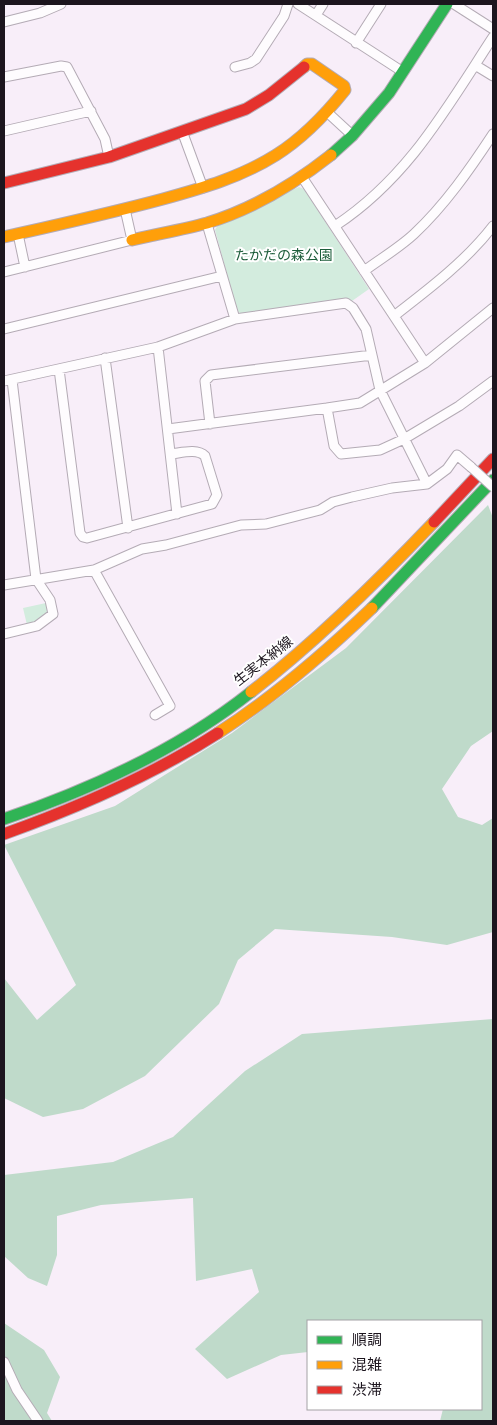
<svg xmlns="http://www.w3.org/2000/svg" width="497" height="1425" font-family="Overpass,'Noto Sans JP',sans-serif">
  <rect width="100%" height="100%" fill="#f8eef9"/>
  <!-- green -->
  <path fill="#d3ecde" d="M 299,187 L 304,189 L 369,289 L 352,301 L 243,315 L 237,311 L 215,230 L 218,225 Z
    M 46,603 L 49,611 L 37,623 L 27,625 L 23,608 Z"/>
  <!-- forest -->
  <path fill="#bfdaca" d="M 488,505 L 493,518 L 493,731 L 471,746 L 442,789 L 458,817 L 482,825 L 493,818 L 493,932 L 447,945 L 392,937 L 275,929 L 238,960 L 219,1004 L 145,1076 L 83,1109 L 43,1117 L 4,1098 L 4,978 L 37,1020 L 76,985 L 4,845 L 115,806 L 232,733 L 346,648 Z
    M 493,1019 L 493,1421 L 440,1421 L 443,1409 L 481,1409 L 481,1321 L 308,1321 L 308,1352 L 281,1355 L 227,1379 L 195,1349 L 259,1292 L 252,1269 L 196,1281 L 193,1198 L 101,1205 L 57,1216 L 57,1255 L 47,1286 L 28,1278 L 4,1256 L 4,1175 L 113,1162 L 173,1137 L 245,1071 L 302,1034 Z
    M 4,1323 L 44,1350 L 60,1377 L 47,1413 L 52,1421 L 4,1421 Z"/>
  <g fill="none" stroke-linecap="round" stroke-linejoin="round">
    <defs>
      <path id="street" d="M 298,4 L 403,72
        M 454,4 L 493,29
        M 316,15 L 323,4
        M 4,22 L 40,13 L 61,4
        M 356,43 L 381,4
        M 475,65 L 493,76
        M 235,67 L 250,63 L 256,59 L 284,16 L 288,4
        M 4,77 L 61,66 L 67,67 L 105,139 L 109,157
        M 327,112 L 353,136
        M 4,131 L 91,111
        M 182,131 L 203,188
        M 302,177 L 425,363
        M 207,224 L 235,319
        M 335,226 C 408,178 446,109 493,37
        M 18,234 L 25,267
        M 364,271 C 380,259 399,248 414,234 C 445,205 470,169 493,134
        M 4,272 L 132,240 L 125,209
        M 493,308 L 425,363 L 360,403 L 327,408 L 334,446 L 341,454 L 380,450 L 404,439 L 459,406 L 493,381
        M 394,316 C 429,289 466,261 493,226
        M 4,329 L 222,276
        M 158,347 L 177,514
        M 105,358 L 128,528
        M 59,369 L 80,533 L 83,537 L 87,538 L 212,504 L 217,495 L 205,456 C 197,448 181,453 171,454
        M 4,381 L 158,347 L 235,319 L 346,303 L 353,308 L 366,329 L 380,390 L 427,484
        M 210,424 L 205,381 L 211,375 L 372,355
        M 168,429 L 327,408
        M 94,570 L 170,706 L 155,715
        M 4,585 L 94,570 L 142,549 L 166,545 L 241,525 L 266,524 L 320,510 L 333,502 L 352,497 L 392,488 L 427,484 L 447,469 L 457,455 L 471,467
        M 4,634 L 37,626 L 53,614 L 50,600 L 36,579 L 12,380
        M 4,1362 L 17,1390 L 38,1421"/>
      <path id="fast" d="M 331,155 L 352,136 L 389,93 L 447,4
        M 372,608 L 493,480
        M 4,819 C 92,789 178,750 251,692"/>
      <path id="slow" d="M 4,237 C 57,225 111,213 163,199 C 203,188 241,177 276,155 C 303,138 325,115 345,90 L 344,86 L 312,64 L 307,64 L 304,67
        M 132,240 C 157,234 182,230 207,223 C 253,209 293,185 331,155
        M 251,692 C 317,641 376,583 434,522
        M 218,733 C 274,697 324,654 372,608"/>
      <path id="jam" d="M 4,183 L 109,157 L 246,109 L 269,95 L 304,67
        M 434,522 L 493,459
        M 4,834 C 79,807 151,776 218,733"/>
    </defs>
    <!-- street casing -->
    <use href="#street" stroke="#b4abb5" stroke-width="11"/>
    <!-- fast casing -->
    <use href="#fast" stroke="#b4abb5" stroke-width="13"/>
    <!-- slow casing -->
    <use href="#slow" stroke="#b4abb5" stroke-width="13"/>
    <!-- jam casing -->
    <use href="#jam" stroke="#b4abb5" stroke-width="13"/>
    <!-- street -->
    <use href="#street" stroke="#fefcfe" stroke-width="9"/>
    <!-- fast -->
    <use href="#fast" stroke="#30b455" stroke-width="11"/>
    <!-- slow -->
    <use href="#slow" stroke="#ff9f0a" stroke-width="11"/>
    <!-- jam -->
    <use href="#jam" stroke="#e5322d" stroke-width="11"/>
    <defs>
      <path id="street-bridge" d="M 471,467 L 493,487"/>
    </defs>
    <!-- street-bridge casing -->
    <use href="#street-bridge" stroke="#b4abb5" stroke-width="11" stroke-linecap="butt"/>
    <!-- street-bridge -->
    <use href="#street-bridge" stroke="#fefcfe" stroke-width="9"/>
  </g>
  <g text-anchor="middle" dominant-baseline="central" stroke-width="4" stroke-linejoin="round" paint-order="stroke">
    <!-- park labels -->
    <g font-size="14" fill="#1c5d3a" stroke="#fff">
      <text x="284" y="256">たかだの森公園</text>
    </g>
    <!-- street labels -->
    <g font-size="14" fill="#1c151e" stroke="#fff">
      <text transform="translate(264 662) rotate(-38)">生実本納線</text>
    </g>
  </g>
  <!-- border -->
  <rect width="497" height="1425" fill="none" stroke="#1c151e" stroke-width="10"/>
  <!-- legend -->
  <rect x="307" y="1320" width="175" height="90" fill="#ffffff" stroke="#a4a1a5"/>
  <rect x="317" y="1336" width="25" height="8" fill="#30b455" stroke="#a4a1a5"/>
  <text x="352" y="1345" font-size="15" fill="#1c151e">順調</text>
  <rect x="317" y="1361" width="25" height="8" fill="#ff9f0a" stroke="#a4a1a5"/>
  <text x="352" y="1370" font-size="15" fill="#1c151e">混雑</text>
  <rect x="317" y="1386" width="25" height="8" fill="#e5322d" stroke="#a4a1a5"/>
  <text x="352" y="1395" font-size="15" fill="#1c151e">渋滞</text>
</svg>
